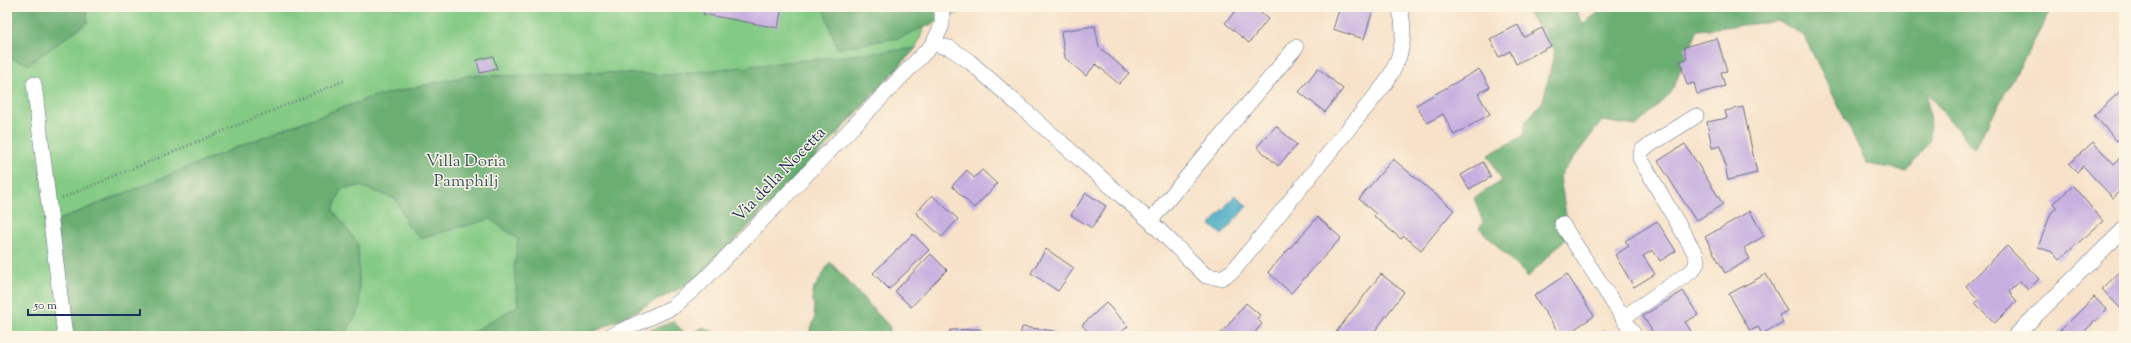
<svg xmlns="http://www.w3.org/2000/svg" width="2131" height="343" font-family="'Sorts Mill Goudy',serif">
  <rect width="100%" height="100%" fill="#fcf5e5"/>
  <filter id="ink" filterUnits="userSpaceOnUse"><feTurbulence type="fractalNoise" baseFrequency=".025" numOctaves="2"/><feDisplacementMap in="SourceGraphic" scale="8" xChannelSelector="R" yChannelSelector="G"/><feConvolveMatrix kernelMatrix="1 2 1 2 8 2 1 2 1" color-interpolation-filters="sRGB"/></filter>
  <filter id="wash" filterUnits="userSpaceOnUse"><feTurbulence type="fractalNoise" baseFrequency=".012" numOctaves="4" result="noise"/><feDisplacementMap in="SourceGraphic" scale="16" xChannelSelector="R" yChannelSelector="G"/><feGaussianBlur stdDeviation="0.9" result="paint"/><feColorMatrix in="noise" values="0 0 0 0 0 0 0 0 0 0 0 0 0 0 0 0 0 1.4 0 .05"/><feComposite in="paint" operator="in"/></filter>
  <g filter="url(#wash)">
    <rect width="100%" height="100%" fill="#f7e2c9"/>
    <!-- green -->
    <path fill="#83ca84" stroke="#4f7c71" d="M 7,7 L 916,7 L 926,22 L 916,48 L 779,198 L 586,336 L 7,336 Z"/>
    <!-- forest -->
    <path fill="#6aae72" stroke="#426e68" d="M 7,7 L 86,7 L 88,22 L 29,64 L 7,57 Z
      M 823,7 L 971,7 L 899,38 L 837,48 Z
      M 1523,7 L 1574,7 L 1583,24 L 1606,7 L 2053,7 L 1974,149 L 1927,93 L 1931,139 L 1907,171 L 1867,164 L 1804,36 L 1779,21 L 1698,30 L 1671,93 L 1636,126 L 1602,121 L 1560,176 L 1569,235 L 1528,277 L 1479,228 L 1483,223 L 1474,198 L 1502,181 L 1488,155 L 1524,135 L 1526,121 L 1543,101 L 1555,50 Z
      M 916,48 L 699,279 L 586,336 L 465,336 L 518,306 L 514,268 L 518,239 L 490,219 L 421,238 L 408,226 L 396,199 L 360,186 L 341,189 L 333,210 L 358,244 L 360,308 L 344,336 L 71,336 L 56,221 L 280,130 L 372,97 L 470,75 L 518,76 L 595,72 L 668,75 Z
      M 830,262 L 890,327 L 890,336 L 808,336 L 815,318 L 812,292 Z
      M 673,321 L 688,336 L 636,336 Z
      M 703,327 L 721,336 L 688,336 Z"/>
    <!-- water -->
    <path fill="#42a8c2" stroke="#2e6c90" d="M 1235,195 L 1247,206 L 1222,235 L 1210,225 Z"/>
    <g id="blocks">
      <!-- building -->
      <path fill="#c7b0e0" d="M 704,7 L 782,7 L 778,28 L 703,14 Z
        M 1239,7 L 1253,7 L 1268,19 L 1249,43 L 1225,23 Z
        M 1340,7 L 1362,7 L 1373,10 L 1364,39 L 1333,29 Z
        M 1518,25 L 1524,37 L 1542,28 L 1551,46 L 1516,64 L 1510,51 L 1499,57 L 1490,39 Z
        M 1095,26 L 1099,47 L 1129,73 L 1119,84 L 1096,64 L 1086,76 L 1065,58 L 1061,31 Z
        M 1717,38 L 1727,71 L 1721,72 L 1725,86 L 1697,94 L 1694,83 L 1687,85 L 1680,61 L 1687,59 L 1684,47 Z
        M 493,56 L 497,69 L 480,73 L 477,60 Z
        M 1318,68 L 1343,89 L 1325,112 L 1299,92 Z
        M 1479,69 L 1490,87 L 1478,94 L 1490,114 L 1454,135 L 1443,114 L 1427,123 L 1416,105 Z
        M 2122,90 L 2124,92 L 2124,135 L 2117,141 L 2094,115 Z
        M 1743,107 L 1757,173 L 1728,180 L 1721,146 L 1712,148 L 1707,122 L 1727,118 L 1725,111 Z
        M 1276,126 L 1297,145 L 1278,166 L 1257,147 Z
        M 2093,142 L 2114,164 L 2124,154 L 2124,188 L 2113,198 L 2083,166 L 2077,172 L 2069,164 Z
        M 1685,144 L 1723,204 L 1696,221 L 1658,161 Z
        M 1393,159 L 1454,210 L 1421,250 L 1404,236 L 1401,239 L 1374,216 L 1376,214 L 1359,199 Z
        M 1483,162 L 1491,177 L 1469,189 L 1461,175 Z
        M 967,170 L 974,178 L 982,170 L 997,184 L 974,208 L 952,186 Z
        M 2073,186 L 2103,221 L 2059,260 L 2052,252 L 2038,247 L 2051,213 L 2057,208 L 2053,203 Z
        M 1086,193 L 1106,206 L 1092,228 L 1071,215 Z
        M 932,195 L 958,219 L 942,237 L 916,213 Z
        M 1750,211 L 1764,236 L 1744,248 L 1750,259 L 1725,273 L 1705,237 Z
        M 1318,217 L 1341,238 L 1291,293 L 1268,272 Z
        M 1657,221 L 1676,251 L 1660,261 L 1653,250 L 1643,256 L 1655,274 L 1634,287 L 1615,255 L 1629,246 L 1625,241 Z
        M 913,234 L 929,250 L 889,289 L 873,273 Z
        M 2007,246 L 2039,279 L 2028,290 L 2020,281 L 2009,292 L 2017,301 L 1995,323 L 1975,303 L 1979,300 L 1966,286 Z
        M 1046,249 L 1074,268 L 1058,291 L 1031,273 Z
        M 931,254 L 947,270 L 911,307 L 895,291 Z
        M 2124,268 L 2124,312 L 2102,289 Z
        M 1381,274 L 1404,292 L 1371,336 L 1342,336 L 1336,332 Z
        M 1567,274 L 1594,316 L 1564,336 L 1561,336 L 1534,296 Z
        M 1766,274 L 1787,311 L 1779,315 L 1783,322 L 1762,334 L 1758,327 L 1750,331 L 1729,294 Z
        M 1683,291 L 1698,315 L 1685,322 L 1694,336 L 1655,336 L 1643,316 Z
        M 2094,297 L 2107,309 L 2080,336 L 2055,336 Z
        M 1106,303 L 1128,326 L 1117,336 L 1092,336 L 1082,325 Z
        M 1246,303 L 1260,315 L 1257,319 L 1262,324 L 1252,336 L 1219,336 Z
        M 1022,327 L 1055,331 L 1055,336 L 1020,336 Z
        M 981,329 L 981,336 L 950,336 L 950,330 Z
        M 1605,330 L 1609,336 L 1597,336 Z"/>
    </g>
  </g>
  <g filter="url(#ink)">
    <use href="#blocks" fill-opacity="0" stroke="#686e83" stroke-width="1"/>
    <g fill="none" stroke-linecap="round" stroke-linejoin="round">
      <defs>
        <path id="street" d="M 933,44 L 950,48 L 969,61 L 1150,221 L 1206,276 L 1221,278 L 1233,271 L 1385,84 C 1401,60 1408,34 1399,7
          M 34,84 L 65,336
          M 1150,221 L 1296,47
          M 1562,224 L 1635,336
          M 1623,318 L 1693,270 L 1697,263 L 1696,255 L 1640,158 L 1642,150 L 1696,116
          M 610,336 L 673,307 L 703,281 L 933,44 L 942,25 L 942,7
          M 2015,336 L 2124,229"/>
      </defs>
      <!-- street casing -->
      <use href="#street" stroke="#686e83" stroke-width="16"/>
      <!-- path -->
      <path stroke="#686e83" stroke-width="2.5" stroke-dasharray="1 3" stroke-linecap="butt" d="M 62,198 L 346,80"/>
      <!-- street -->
      <use href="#street" stroke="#fff" stroke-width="15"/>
    </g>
  </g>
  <g text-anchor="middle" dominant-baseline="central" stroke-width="3" stroke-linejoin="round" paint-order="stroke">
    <!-- park labels -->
    <g font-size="17" fill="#355668" stroke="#fcf5e5">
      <text x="466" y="162">Villa Doria<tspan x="466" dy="20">Pamphilj</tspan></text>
    </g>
    <!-- street labels -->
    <g font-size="17" fill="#1b2f5e" stroke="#fcf5e5">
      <text transform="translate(780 175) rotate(-46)">Via della Nocetta</text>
    </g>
  </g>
  <!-- margin -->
  <rect width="2131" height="343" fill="none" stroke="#fcf5e5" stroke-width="24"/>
  <!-- scale -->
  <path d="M28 309v6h112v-6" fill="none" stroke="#1b2f5e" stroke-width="2"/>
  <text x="34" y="309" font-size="12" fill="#1b2f5e" stroke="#fcf5e5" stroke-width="3" paint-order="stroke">50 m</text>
</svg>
